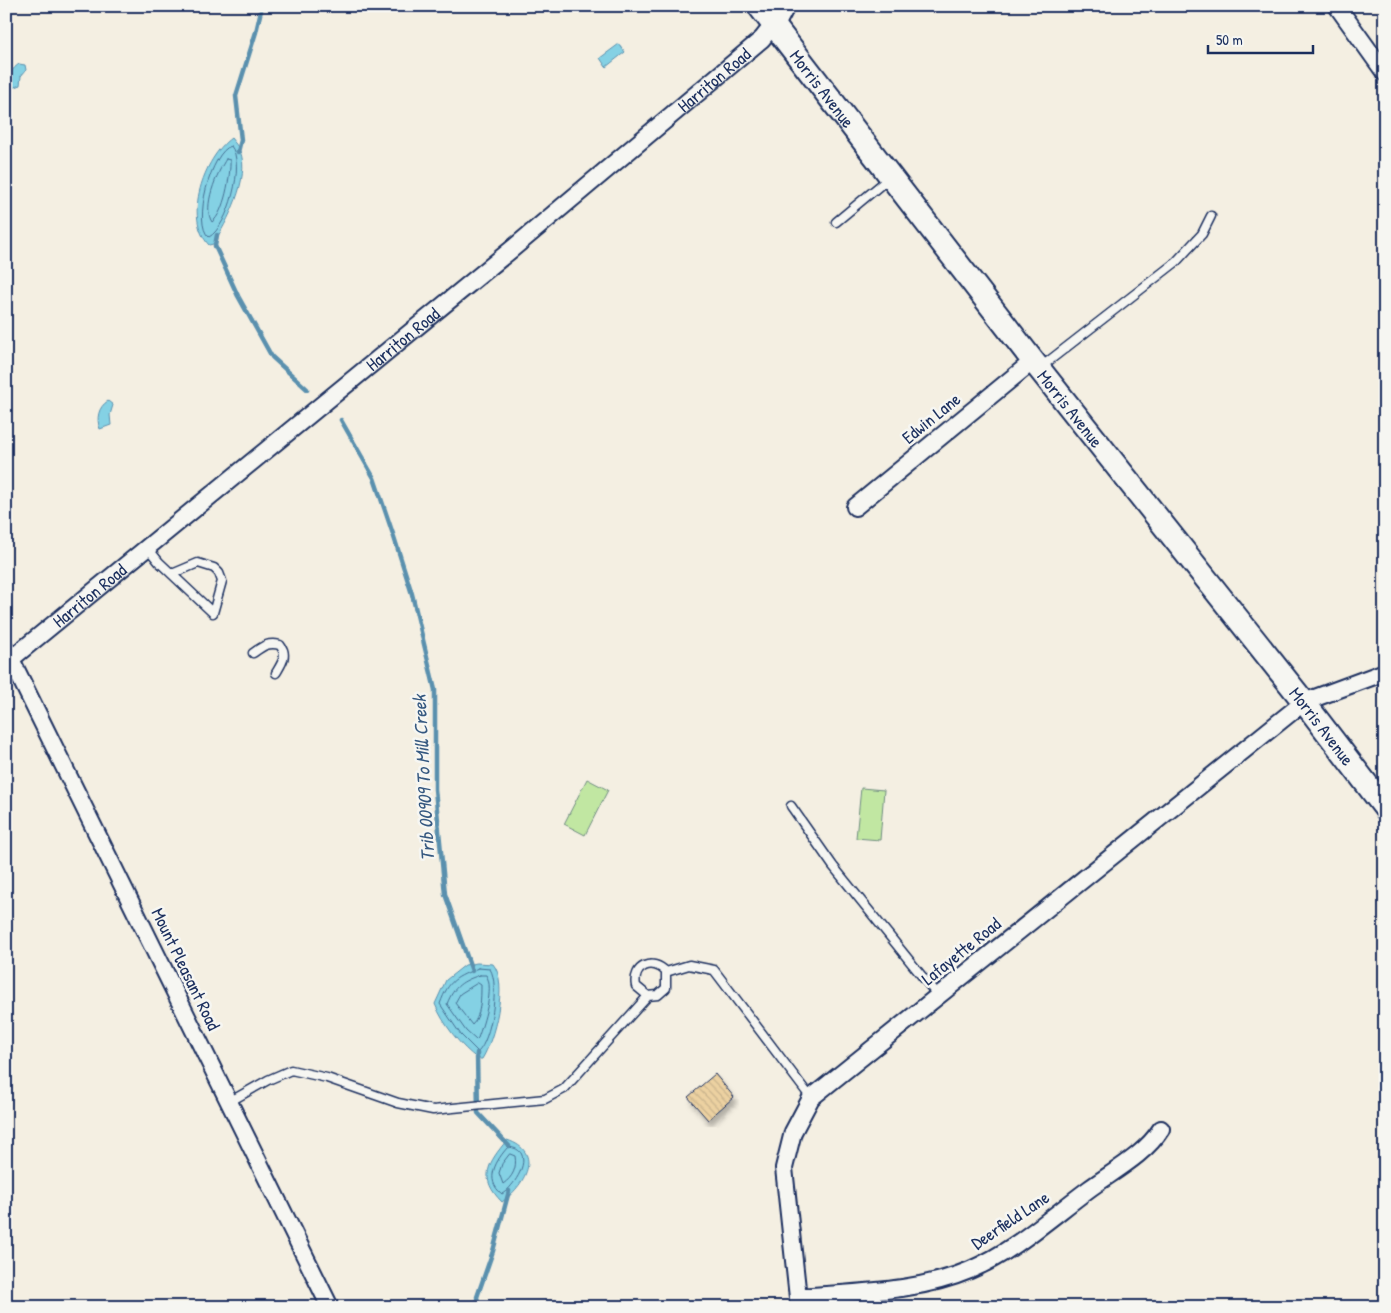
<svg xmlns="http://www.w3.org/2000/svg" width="1391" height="1313" font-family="'Patrick Hand',sans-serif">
  <defs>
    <pattern id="building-back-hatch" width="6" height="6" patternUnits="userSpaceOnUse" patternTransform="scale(1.25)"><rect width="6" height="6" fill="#ecd1a1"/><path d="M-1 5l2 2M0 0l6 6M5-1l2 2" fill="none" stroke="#cab48d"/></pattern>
    <filter id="shadow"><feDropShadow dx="3" dy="5.5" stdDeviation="2.5" flood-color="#0004"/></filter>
  </defs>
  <rect width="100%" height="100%" fill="#f4efe2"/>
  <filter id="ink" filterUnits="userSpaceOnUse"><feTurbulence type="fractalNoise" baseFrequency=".02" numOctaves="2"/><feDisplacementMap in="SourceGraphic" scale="10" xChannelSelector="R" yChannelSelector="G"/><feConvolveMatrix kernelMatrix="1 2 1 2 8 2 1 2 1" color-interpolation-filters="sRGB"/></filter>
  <g filter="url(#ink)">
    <!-- grass -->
    <path fill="#c1e7a2" stroke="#6e8b80" d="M 587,779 L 608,790 L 585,835 L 564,824 Z
      M 861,788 L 884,790 L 880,840 L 856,838 Z"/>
    <!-- water -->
    <path fill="#84d1e4" stroke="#5a90ae" d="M 619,44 L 625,52 L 606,67 L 600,58 Z
      M 19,64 L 25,65 L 26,70 L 21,76 L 20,85 L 12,88 C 4,79 11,70 19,64 Z
      M 231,138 C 234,142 238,146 240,151 C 251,177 227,223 213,244 L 209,245 C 183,217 204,158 231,138 Z
      M 108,401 L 113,405 L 110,415 L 111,425 L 100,429 C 96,419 98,407 108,401 Z
      M 477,963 L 493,964 C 509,983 494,1040 482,1059 L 478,1059 C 461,1047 443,1024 435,1004 L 446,980 L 465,965 Z
      M 507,1140 C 545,1152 524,1186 502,1202 C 478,1178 488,1163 507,1140 Z"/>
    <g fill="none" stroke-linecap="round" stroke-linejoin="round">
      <!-- shore -->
      <path stroke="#457094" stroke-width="1" d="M 231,146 C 246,163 228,227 209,237 C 192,224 211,151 231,146 Z
        M 226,159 L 230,160 C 231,174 224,214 212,222 C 202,207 217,173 226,159 Z
        M 478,968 L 490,969 C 500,984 491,1040 478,1052 L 461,1035 L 440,1004 C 449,979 456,978 478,968 Z
        M 480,975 L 486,975 C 495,988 483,1024 478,1038 L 476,1040 L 466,1031 L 447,1004 C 454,986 462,981 480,975 Z
        M 478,983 L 481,985 C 481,997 481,1017 472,1025 L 455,1003 L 460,994 Z
        M 508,1147 C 538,1149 516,1186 502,1194 C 484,1180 496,1160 508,1147 Z
        M 510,1154 L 515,1156 C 517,1168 513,1177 503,1184 L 499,1173 L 502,1164 Z"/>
      <!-- stream -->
      <path stroke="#5a90ae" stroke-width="4.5" d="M 238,152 L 241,140 L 236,96 L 256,32 L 262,6
        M 217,235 L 215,246 L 238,296 L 272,357 L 307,389
        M 341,420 L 374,478 L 394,537 L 412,594 L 435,690 L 435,789 L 445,894 L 472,971
        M 477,1053 L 478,1113 L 509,1146
        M 479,1307 L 477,1297 L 493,1251 L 509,1191"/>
    </g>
    <!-- building -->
    <path fill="url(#building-back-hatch)" stroke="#1b2f5e" filter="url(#shadow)" d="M 715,1074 L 734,1097 L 708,1120 L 688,1097 Z"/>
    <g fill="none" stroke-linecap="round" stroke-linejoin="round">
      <defs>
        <path id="lane" d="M 836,222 L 889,178
          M 1041,367 L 1176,262 L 1202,234 L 1211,216
          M 147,547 L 159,562 L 213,613 L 222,581 L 219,573 L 214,568 L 198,563 L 172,574
          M 253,653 C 263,646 268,642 280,645 C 288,655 282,663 276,673
          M 791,806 L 833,866 L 938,996
          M 666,972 L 689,965 L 714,970 L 811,1098
          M 229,1102 L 268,1080 L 291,1070 L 327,1078 L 398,1103 L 433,1110 L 545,1099 L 564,1089 L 648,996 L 658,995 L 666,988 L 666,972 C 653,957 632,966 636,986 L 648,996"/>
        <g id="street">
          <path d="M 1337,6 L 1385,73"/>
          <path d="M 855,507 L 1033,361"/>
          <path d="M 6,649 L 330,1307"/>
          <path id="s1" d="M 6,660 L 11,659 L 512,249 L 762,39 L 773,25"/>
          <path d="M 798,1297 C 855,1292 916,1293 970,1270 C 1013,1252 1051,1217 1089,1189 C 1112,1172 1146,1154 1161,1129"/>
          <path d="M 799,1307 L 784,1168 L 793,1132 L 811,1098 L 1304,702 L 1385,672"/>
        </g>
        <g id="secondary">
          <path id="s2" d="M 759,6 L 1033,361 L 1304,702 L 1385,808"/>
          <path d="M 773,25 L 783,6"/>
        </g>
      </defs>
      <!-- lane casing -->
      <use href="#lane" stroke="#1b2f5e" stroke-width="11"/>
      <!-- street casing -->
      <use href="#street" stroke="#1b2f5e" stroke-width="20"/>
      <!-- secondary casing -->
      <use href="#secondary" stroke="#1b2f5e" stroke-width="26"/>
      <!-- lane -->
      <use href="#lane" stroke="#f6f6f2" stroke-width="8"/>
      <!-- street -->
      <use href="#street" stroke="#f6f6f2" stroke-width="16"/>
      <!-- secondary -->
      <use href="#secondary" stroke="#f6f6f2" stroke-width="22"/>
    </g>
  </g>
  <g text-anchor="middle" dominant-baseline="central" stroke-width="5" stroke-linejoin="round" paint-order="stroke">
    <!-- street labels -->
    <g font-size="18" fill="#1b2f5e" stroke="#f6f6f2">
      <text stroke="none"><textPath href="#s1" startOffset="916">Harriton Road</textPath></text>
      <text stroke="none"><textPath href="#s2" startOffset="104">Morris Avenue</textPath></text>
      <text stroke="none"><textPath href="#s1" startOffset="511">Harriton Road</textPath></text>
      <text stroke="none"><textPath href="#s2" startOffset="509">Morris Avenue</textPath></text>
      <text transform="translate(931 418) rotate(-39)">Edwin Lane</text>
      <text stroke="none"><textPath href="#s1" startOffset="106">Harriton Road</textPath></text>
      <text stroke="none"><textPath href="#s2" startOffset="914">Morris Avenue</textPath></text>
      <text transform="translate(961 951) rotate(-39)">Lafayette Road</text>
      <text transform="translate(186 969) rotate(64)">Mount Pleasant Road</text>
      <text transform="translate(1010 1220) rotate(-34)">Deerfield Lane</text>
    </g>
    <!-- water labels -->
    <g font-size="19" font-style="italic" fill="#355880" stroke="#f6f6f2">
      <text transform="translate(423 778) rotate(-93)">Trib 00909 To Mill Creek</text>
    </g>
  </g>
  <!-- margin -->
  <rect width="1391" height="1313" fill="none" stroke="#f6f6f2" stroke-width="25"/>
  <rect x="12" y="12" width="1366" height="1288" fill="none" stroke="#1b2f5e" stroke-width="2" filter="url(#ink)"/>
  <!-- scale -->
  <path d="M1208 45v8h105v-8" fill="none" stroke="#1b2f5e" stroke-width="2.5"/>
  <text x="1216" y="45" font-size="15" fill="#1b2f5e" stroke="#f6f6f2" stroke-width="4" paint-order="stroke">50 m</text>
</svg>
